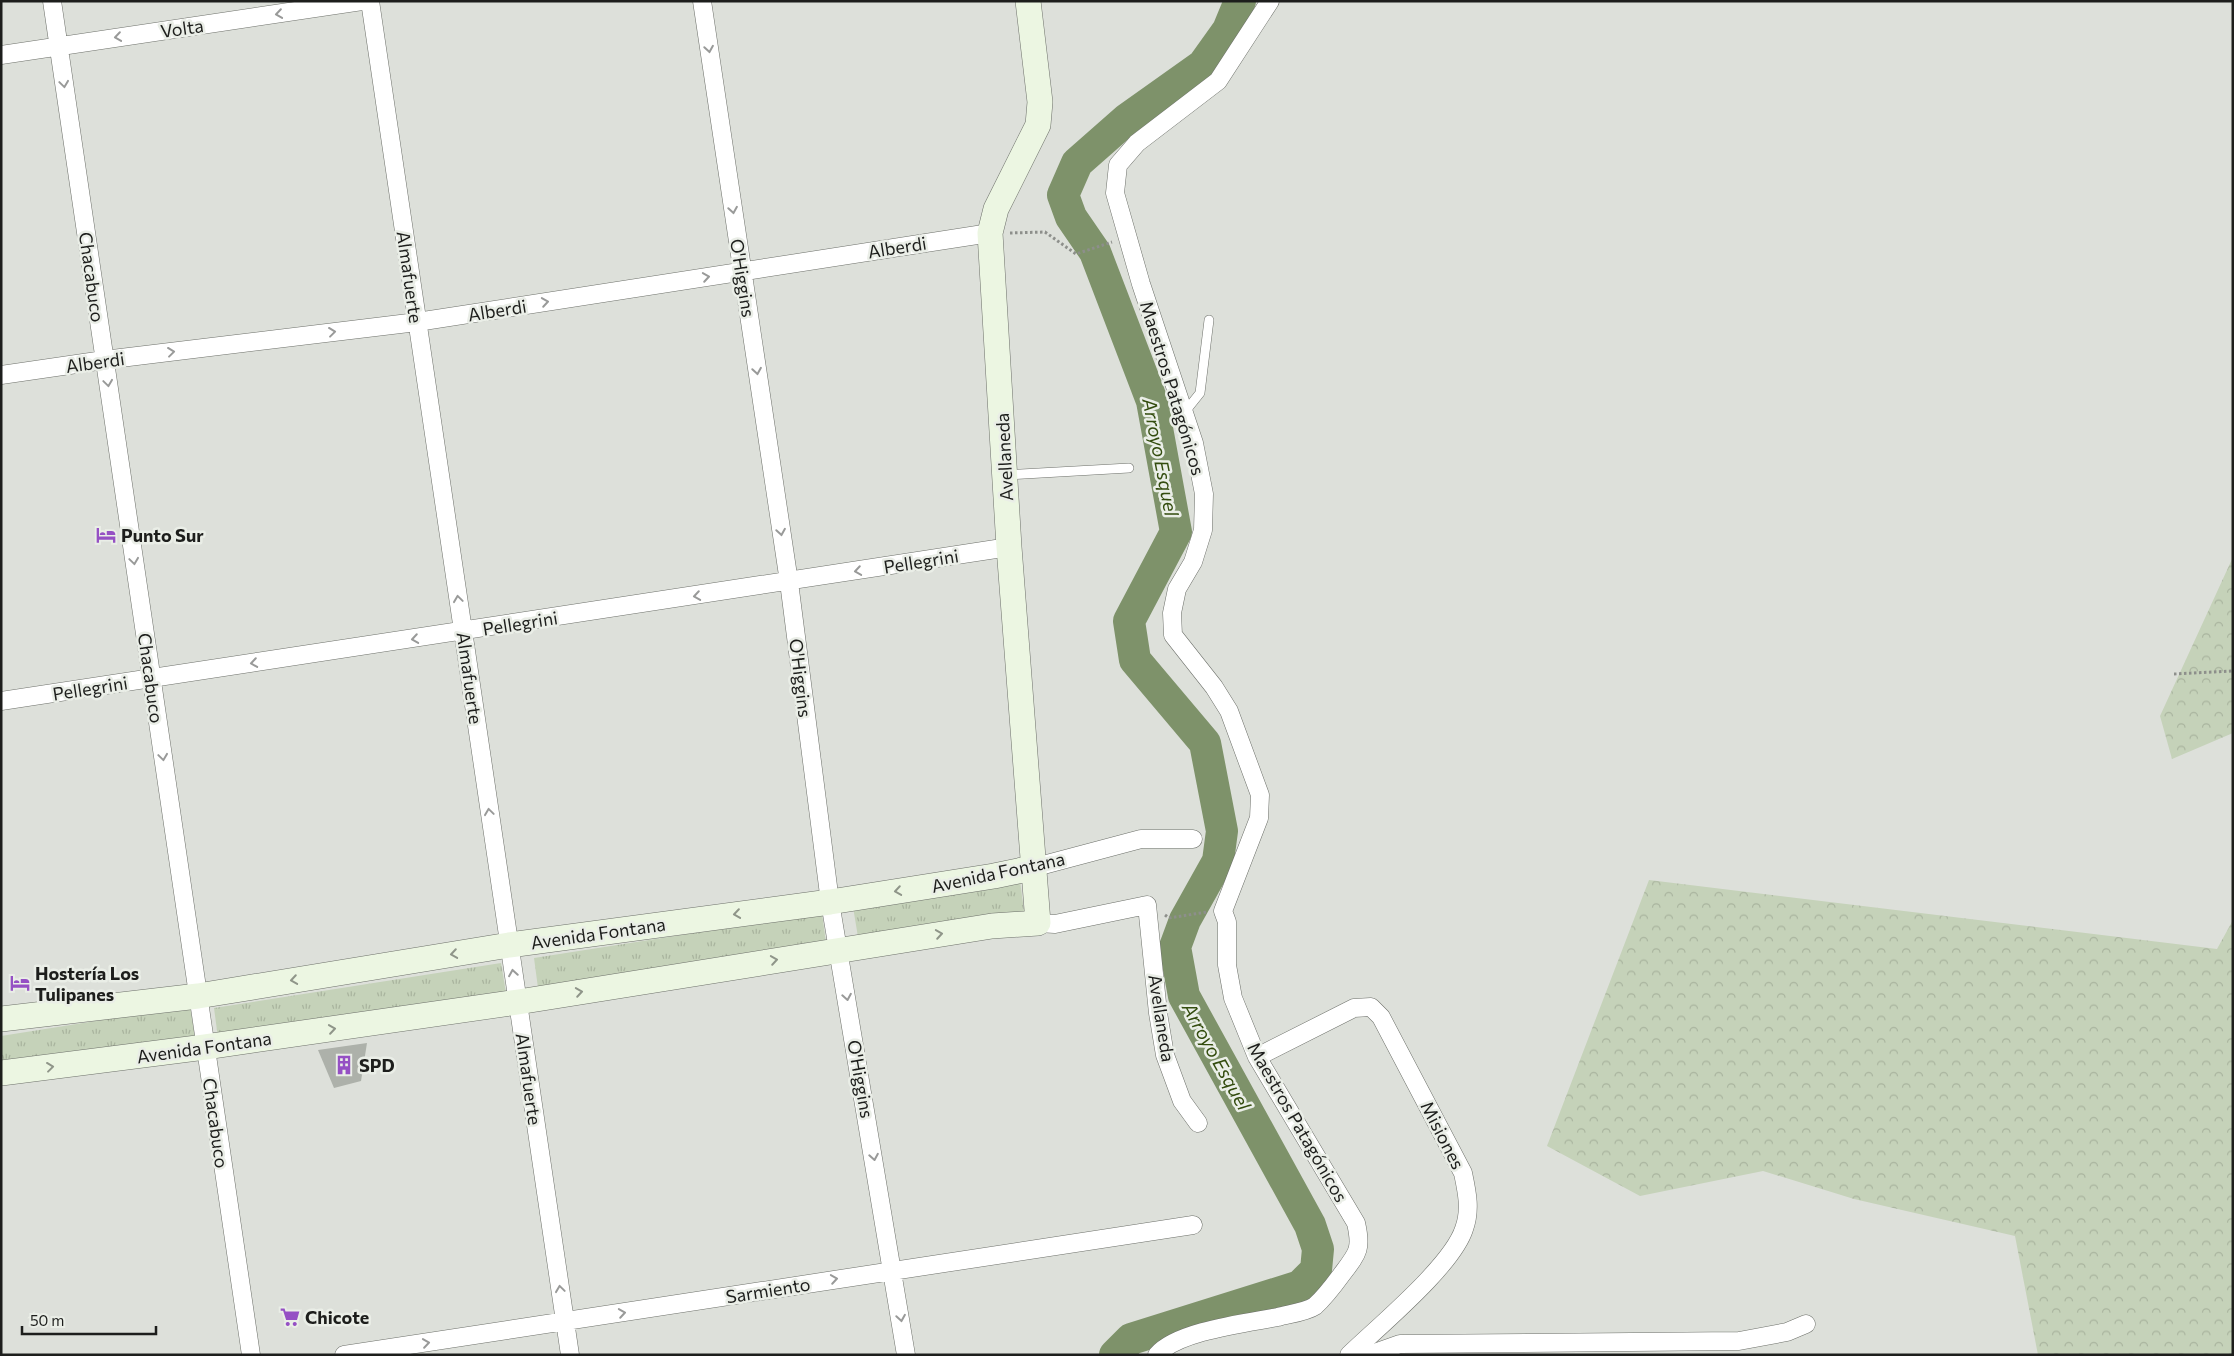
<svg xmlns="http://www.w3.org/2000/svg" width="2234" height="1356" font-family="Commissioner,sans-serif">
  <defs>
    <pattern id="grass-tufts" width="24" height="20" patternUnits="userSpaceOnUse" patternTransform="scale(1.25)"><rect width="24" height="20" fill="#c5d2b9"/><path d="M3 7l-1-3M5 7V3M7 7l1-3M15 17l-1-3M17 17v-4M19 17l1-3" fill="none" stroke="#a9b49e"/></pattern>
    <pattern id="forest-crowns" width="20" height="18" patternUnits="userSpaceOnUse" patternTransform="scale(1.25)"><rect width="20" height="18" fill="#c5d2b9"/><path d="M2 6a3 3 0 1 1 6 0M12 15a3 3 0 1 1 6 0" fill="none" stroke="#a9b49e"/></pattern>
  </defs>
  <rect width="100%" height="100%" fill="#dde0da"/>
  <!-- grass -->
  <path fill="url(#grass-tufts)" d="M 1020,881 L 1024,911 L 858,937 L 853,907 Z
    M 822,913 L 826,943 L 538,988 L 534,958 Z
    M 501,963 L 506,993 L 218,1038 L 214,1008 Z
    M 190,1006 L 195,1036 L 1,1066 L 1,1036 Z"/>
  <!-- forest -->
  <path fill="url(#forest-crowns)" d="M 2233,557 L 2233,733 L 2172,759 L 2160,716 Z
    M 1649,880 L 2217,949 L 2233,920 L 2233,1355 L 2038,1355 L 2015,1236 L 1854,1199 L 1763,1171 L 1640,1196 L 1547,1146 Z"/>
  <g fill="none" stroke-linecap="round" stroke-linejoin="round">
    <!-- river -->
    <path stroke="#7e926a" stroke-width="32" d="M 1115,1355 L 1131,1339 L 1300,1286 L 1316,1270 L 1318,1249 L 1310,1225 L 1184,996 L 1175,947 L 1185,920 L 1218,861 L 1222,831 L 1205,743 L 1135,660 L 1129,621 L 1176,532 L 1152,401 L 1095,252 L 1071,217 L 1063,195 L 1077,163 L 1127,119 L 1203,65 L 1228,30 L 1240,1"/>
  </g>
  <!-- building -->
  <path fill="#adb1aa" d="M 367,1043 L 361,1081 L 334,1088 L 318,1050 Z"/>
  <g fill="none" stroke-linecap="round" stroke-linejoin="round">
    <defs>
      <path id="lane" d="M 1184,413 L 1200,393 L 1209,320
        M 1005,475 L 1129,468"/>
      <path id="street" d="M 52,1 L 251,1355
        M 370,1 L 570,1355
        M 702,1 L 789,582 L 830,902 L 906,1355
        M 1,55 L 362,1
        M 1,375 L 104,360 L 417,322 L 990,233
        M 1,701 L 1009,547
        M 1032,868 L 1141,839 L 1193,839
        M 1038,923 L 1055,924 L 1147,905 L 1158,1013 L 1165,1055 L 1182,1101 L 1198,1123
        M 1257,1057 L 1354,1008 L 1371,1007 L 1381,1017 L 1463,1173 C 1467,1192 1471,1210 1464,1229 C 1452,1266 1379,1326 1349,1355
        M 344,1355 L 1193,1225
        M 1157,1355 C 1177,1331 1247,1323 1278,1317 C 1289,1314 1306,1312 1315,1306 C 1325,1297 1334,1285 1342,1274 C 1358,1253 1362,1249 1356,1223 L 1257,1057 L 1233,998 L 1227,965 L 1227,922 L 1223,911 L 1259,818 L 1260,795 L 1229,711 L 1214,687 L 1173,635 L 1172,613 L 1177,589 L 1193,562 L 1203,530 L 1204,494 L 1194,443 L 1141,284 L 1115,193 L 1118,165 L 1137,143 L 1218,81 L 1270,1
        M 1369,1355 L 1400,1344 L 1739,1341 L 1787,1332 L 1806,1324"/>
      <path id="secondary" d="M 1,1019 L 198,996 L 509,945 L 830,902 L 994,876 L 1032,868
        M 1,1073 L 205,1047 L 518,1002 L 992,926 L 1038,923 L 1009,547 L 990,233 L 996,209 L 1038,125 L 1040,102 L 1028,1"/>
    </defs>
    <!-- lane casing -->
    <use href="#lane" stroke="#6d706a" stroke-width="10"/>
    <!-- street casing -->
    <use href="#street" stroke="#6d706a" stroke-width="19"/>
    <!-- secondary casing -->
    <use href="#secondary" stroke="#6d706a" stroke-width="26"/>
    <!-- path -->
    <path stroke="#8d8f8b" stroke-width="3" stroke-dasharray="2.5 2.5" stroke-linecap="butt" d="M 1010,233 L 1045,232 L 1076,254 L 1112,242
      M 2174,674 L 2233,671
      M 1165,915 L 1169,918 L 1207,912"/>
    <!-- lane -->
    <use href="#lane" stroke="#fff" stroke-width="9"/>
    <!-- street -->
    <use href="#street" stroke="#fff" stroke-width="18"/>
    <!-- secondary -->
    <use href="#secondary" stroke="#ecf6e2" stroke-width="25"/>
  </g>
  <!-- one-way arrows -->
  <defs><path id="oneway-chevron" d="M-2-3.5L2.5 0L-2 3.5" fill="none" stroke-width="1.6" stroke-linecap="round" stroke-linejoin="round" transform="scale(1.25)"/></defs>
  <g stroke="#999a99">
    <use href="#oneway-chevron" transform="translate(279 14) rotate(172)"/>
    <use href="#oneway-chevron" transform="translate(118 37) rotate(172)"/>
    <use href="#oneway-chevron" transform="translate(709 49) rotate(81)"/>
    <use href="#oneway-chevron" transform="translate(64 84) rotate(82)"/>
    <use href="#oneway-chevron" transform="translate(733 210) rotate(81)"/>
    <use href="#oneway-chevron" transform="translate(706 277) rotate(-9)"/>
    <use href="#oneway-chevron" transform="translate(545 302) rotate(-9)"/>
    <use href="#oneway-chevron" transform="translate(332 332) rotate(-7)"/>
    <use href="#oneway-chevron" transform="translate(171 352) rotate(-7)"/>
    <use href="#oneway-chevron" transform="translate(757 371) rotate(81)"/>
    <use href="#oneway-chevron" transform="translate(108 383) rotate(82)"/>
    <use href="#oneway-chevron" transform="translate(781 532) rotate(81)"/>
    <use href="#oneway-chevron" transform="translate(134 561) rotate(82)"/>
    <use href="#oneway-chevron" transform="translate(858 571) rotate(171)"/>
    <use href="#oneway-chevron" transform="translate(697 596) rotate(171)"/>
    <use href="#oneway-chevron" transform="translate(458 599) rotate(-98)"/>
    <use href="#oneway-chevron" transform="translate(415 639) rotate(171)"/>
    <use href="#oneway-chevron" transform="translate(254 663) rotate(171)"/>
    <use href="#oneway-chevron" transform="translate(163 757) rotate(82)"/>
    <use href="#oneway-chevron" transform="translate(489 812) rotate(-98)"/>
    <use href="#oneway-chevron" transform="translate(513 973) rotate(-99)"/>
    <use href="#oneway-chevron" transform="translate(847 997) rotate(80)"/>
    <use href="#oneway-chevron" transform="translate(874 1157) rotate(80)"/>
    <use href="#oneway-chevron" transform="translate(834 1279) rotate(-9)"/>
    <use href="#oneway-chevron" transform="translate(560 1289) rotate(-98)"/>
    <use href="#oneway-chevron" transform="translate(622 1313) rotate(-9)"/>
    <use href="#oneway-chevron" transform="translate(901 1318) rotate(81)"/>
    <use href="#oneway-chevron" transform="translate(426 1343) rotate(-8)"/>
  </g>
  <g stroke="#8f9589">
    <use href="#oneway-chevron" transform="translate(898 891) rotate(171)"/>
    <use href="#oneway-chevron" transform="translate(737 914) rotate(172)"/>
    <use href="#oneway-chevron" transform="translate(939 934) rotate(-9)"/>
    <use href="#oneway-chevron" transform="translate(454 954) rotate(171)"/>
    <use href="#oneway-chevron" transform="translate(774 960) rotate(-9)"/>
    <use href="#oneway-chevron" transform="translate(294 980) rotate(171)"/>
    <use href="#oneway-chevron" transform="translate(579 992) rotate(-9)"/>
    <use href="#oneway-chevron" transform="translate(332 1029) rotate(-8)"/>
    <use href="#oneway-chevron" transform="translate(50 1067) rotate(-7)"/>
  </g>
  <!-- icons -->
  <defs>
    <symbol id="hotel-bare" viewBox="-9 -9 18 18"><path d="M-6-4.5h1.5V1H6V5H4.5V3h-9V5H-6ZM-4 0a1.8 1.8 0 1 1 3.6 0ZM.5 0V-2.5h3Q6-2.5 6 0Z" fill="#9550c4" stroke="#eaeee7" stroke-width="2.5" paint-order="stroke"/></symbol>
    <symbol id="building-bare" viewBox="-9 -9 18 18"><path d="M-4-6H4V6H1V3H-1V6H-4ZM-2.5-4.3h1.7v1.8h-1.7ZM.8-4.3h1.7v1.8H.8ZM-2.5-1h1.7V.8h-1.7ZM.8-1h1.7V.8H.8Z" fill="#9550c4" stroke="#eaeee7" stroke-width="2.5" paint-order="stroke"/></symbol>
    <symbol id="supermarket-bare" viewBox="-9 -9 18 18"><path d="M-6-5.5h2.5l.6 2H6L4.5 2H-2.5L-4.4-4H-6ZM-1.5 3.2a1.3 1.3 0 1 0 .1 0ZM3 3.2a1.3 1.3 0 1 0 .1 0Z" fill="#9550c4" stroke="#eaeee7" stroke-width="2.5" paint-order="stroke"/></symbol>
  </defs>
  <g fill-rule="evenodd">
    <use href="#hotel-bare" x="92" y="521" width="28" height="28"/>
    <use href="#hotel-bare" x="6" y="969" width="28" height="28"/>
    <use href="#building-bare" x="330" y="1051" width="28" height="28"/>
    <use href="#supermarket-bare" x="276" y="1303" width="28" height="28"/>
  </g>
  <g text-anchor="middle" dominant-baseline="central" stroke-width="5" stroke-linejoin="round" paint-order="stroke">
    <!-- street labels -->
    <g font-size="18" fill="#1d1e1c" stroke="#eaeee7">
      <text transform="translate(182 28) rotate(-8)">Volta</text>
      <text transform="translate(897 247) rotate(-9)">Alberdi</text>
      <text transform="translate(92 277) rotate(82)">Chacabuco</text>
      <text transform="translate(410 277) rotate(82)">Almafuerte</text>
      <text transform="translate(743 278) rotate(81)">O'Higgins</text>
      <text transform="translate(497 310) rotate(-9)">Alberdi</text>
      <text transform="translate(95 362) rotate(-8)">Alberdi</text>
      <text transform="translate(1173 388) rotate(73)">Maestros Patagónicos</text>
      <text transform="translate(1004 457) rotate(-93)">Avellaneda</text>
      <text transform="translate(921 561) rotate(-9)">Pellegrini</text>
      <text transform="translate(520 623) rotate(-9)">Pellegrini</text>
      <text transform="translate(151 678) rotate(82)">Chacabuco</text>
      <text transform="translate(470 678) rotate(82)">Almafuerte</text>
      <text transform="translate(801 678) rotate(83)">O'Higgins</text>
      <text transform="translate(90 688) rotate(-9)">Pellegrini</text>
      <text transform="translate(998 872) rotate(-12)">Avenida Fontana</text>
      <text transform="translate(598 933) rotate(-8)">Avenida Fontana</text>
      <text transform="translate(1162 1018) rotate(81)">Avellaneda</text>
      <text transform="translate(204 1047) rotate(-8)">Avenida Fontana</text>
      <text transform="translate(529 1079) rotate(82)">Almafuerte</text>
      <text transform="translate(861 1079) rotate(80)">O'Higgins</text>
      <text transform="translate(1298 1122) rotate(60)">Maestros Patagónicos</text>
      <text transform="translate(216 1123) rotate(82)">Chacabuco</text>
      <text transform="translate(1443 1135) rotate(63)">Misiones</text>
      <text transform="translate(768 1290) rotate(-9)">Sarmiento</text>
    </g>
    <!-- poi labels -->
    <g font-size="18" font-weight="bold" fill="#1d1e1c" stroke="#eaeee7" text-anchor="start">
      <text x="121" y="535">Punto Sur</text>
      <text x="35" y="973">Hostería Los<tspan x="35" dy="21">Tulipanes</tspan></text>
      <text x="359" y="1065">SPD</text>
      <text x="305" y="1317">Chicote</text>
    </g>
    <!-- water labels -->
    <g font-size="19" font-style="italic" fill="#334c0e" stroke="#eaeee7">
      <text transform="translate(1161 457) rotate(79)">Arroyo Esquel</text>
      <text transform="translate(1217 1056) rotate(61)">Arroyo Esquel</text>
    </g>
  </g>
  <!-- border -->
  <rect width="2234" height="1356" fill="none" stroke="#1d1e1c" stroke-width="5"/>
  <!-- scale -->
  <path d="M22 1326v8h134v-8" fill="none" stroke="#1d1e1c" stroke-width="2.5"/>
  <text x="30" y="1326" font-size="15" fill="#1d1e1c" stroke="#eaeee7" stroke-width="4" paint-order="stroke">50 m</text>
</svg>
